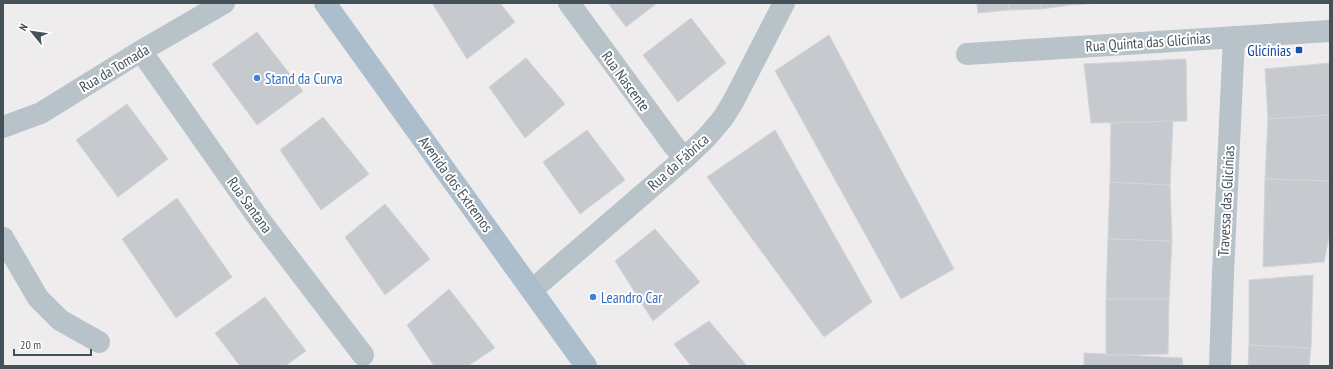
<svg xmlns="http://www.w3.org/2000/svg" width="1333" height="369" font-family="'PT Sans Narrow',sans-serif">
  <rect width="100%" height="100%" fill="#efeced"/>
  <!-- building -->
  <path fill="#c6cacf" stroke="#d1d3d8" d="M 432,3 L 500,3 L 515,22 L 467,59 Z
    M 608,3 L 657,3 L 626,27 Z
    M 977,3 L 1008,3 L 1009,10 L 978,13 Z
    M 1009,3 L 1040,3 L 1041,9 L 1009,10 Z
    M 1040,3 L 1071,3 L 1071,5 L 1041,9 Z
    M 1071,3 L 1100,3 L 1071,5 Z
    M 691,18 L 726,63 L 678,102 L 643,55 Z
    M 257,32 L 303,91 L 257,125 L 212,64 Z
    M 829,35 L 954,269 L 901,299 L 775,71 Z
    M 526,58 L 565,104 L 525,138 L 489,87 Z
    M 1186,59 L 1187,121 L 1091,123 L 1084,64 Z
    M 1330,63 L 1330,115 L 1268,119 L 1265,69 Z
    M 127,104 L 168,159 L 118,197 L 76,140 Z
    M 1330,115 L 1330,181 L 1265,179 L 1268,119 Z
    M 323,117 L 369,174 L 321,210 L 280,150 Z
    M 1173,121 L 1170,185 L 1110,182 L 1111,123 Z
    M 587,130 L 625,180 L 580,214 L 543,162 Z
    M 775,130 L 872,302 L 824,337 L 707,177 Z
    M 1265,179 L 1330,181 L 1330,231 L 1324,262 L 1263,267 Z
    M 1110,182 L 1170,185 L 1172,241 L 1108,239 Z
    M 177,198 L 232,277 L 176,318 L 122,239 Z
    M 385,204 L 430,259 L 385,295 L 345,237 Z
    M 655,229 L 700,282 L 653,321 L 615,261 Z
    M 1108,239 L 1172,241 L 1169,299 L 1106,299 Z
    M 1313,275 L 1311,348 L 1249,345 L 1249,280 Z
    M 449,289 L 495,348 L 468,366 L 434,366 L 407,325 Z
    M 265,297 L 306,351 L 285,366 L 240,366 L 215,333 Z
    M 1106,299 L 1169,299 L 1168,354 L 1106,355 Z
    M 709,321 L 747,366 L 691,366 L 674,344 Z
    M 1249,345 L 1311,348 L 1309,366 L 1248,366 Z
    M 1084,353 L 1182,358 L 1183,366 L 1084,366 Z"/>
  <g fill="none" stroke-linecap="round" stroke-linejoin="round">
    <!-- street -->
    <path stroke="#b8c2c9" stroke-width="22" d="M 569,3 L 674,146 L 685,158
      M 141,51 L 259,219 L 363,355
      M 967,54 L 1330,31
      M 3,127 L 41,113 L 141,51 L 224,3
      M 3,238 L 38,298 L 60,320 L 99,342
      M 532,290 L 685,158 L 707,137 L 723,118 L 733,102 L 784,3
      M 1220,366 L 1223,273 L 1234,37"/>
    <!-- primary -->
    <path stroke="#acbdcb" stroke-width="22" d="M 325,3 L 586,366"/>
  </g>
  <!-- markers -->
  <rect fill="#1a4fb4" stroke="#fff" stroke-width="1.5" x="1295" y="46" width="8" height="8" rx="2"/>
  <g fill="#3f7fe0" stroke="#fff" stroke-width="1.5">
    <circle cx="257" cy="78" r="4"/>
    <circle cx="593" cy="297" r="4"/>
  </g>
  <g text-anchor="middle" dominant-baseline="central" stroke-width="4" stroke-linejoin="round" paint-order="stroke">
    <!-- street labels -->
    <g font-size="15" fill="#455159" stroke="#fff">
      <text transform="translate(1148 42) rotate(-4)">Rua Quinta das Glicínias</text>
      <text transform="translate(114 68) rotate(-31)">Rua da Tomada</text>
      <text transform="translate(626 81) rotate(54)">Rua Nascente</text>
      <text transform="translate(678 162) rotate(-42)">Rua da Fábrica</text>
      <text transform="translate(456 184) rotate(54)">Avenida dos Extremos</text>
      <text transform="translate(1226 201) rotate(-87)">Travessa das Glicínias</text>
      <text transform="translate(250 205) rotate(54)">Rua Santana</text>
    </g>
    <!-- transit labels -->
    <g font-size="15" fill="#164399" stroke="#fff" text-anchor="end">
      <text x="1291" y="50">Glicínias</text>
    </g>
    <!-- shop labels -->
    <g font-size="15" fill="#366cbe" stroke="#fff" text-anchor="start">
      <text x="265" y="78">Stand da Curva</text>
      <text x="601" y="297">Leandro Car</text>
    </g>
  </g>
  <!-- border -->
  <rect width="1333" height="369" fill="none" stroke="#455159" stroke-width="8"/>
  <!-- north arrow -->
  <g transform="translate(32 32) rotate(299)" stroke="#ffffff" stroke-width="3" paint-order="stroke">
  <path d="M0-3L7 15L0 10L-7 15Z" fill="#455159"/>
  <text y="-6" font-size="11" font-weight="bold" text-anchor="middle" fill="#455159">N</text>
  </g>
  <!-- scale -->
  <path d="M14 349v6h77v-6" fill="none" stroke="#455159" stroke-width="2"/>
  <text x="20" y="349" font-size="12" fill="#455159" stroke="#ffffff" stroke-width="3" paint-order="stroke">20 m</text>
</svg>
